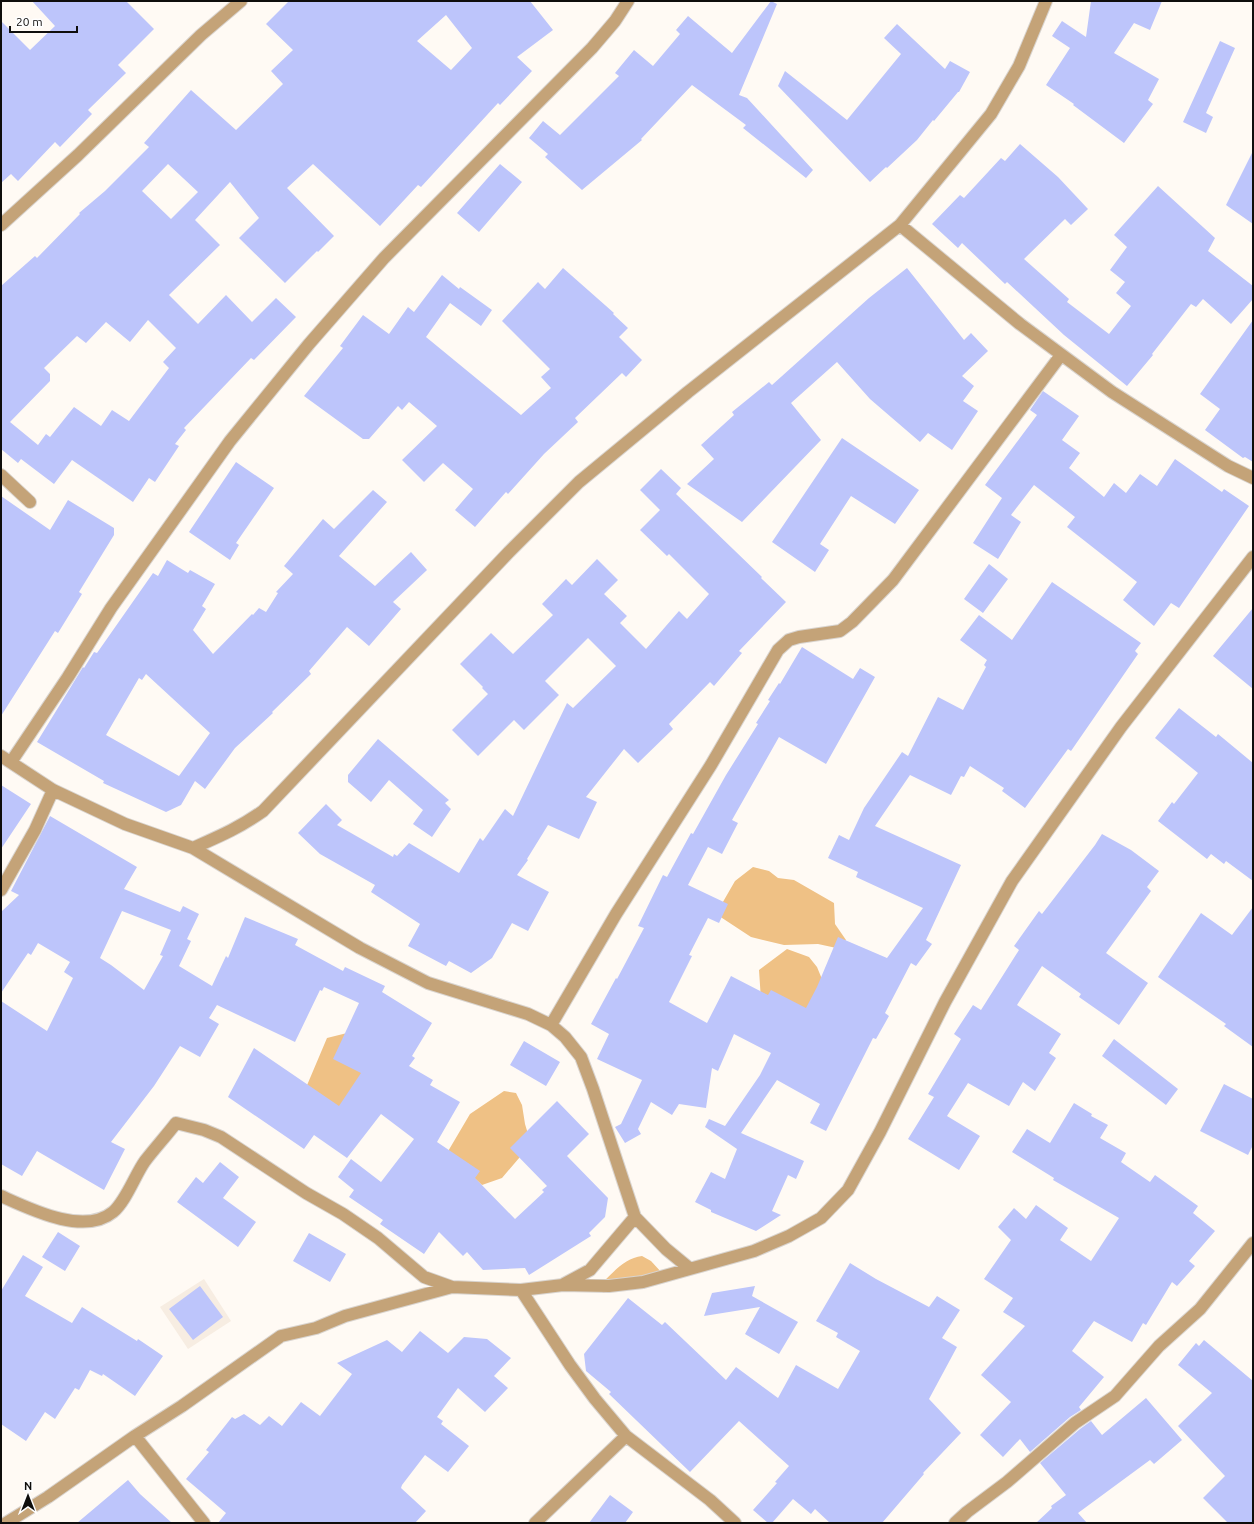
<svg xmlns="http://www.w3.org/2000/svg" width="1254" height="1524" font-family="Ubuntu,sans-serif">
  <rect width="100%" height="100%" fill="#fffaf4"/>
  <!-- built -->
  <path fill="#f7ede2" d="M 204,1279 L 231,1321 L 188,1349 L 160,1307 Z"/>
  <!-- green -->
  <path fill="#efc185" d="M 753,867 L 769,871 L 778,878 L 794,880 L 834,903 L 835,924 L 846,940 L 841,949 L 818,944 L 784,945 L 751,937 L 716,914 L 735,881 Z
    M 787,949 L 809,957 L 817,967 L 824,984 L 816,1012 L 761,1000 L 759,970 Z
    M 347,1033 L 375,1095 L 333,1108 L 305,1090 L 327,1038 Z
    M 504,1091 L 516,1093 L 522,1105 L 525,1124 L 531,1144 L 502,1178 L 482,1185 L 447,1153 L 470,1114 Z
    M 642,1256 L 651,1261 L 662,1273 L 657,1282 L 603,1293 L 599,1286 C 612,1274 624,1258 642,1256 Z"/>
  <!-- building -->
  <path fill="#bdc5fb" fill-rule="evenodd" d="M 32,1 L 126,1 L 154,29 L 118,65 L 126,73 L 88,110 L 92,114 L 60,147 L 55,142 L 18,181 L 11,174 L 1,183 L 1,21 L 30,50 L 55,26 Z
    M 289,1 L 530,1 L 553,30 L 517,57 L 532,71 L 500,105 L 498,103 L 421,187 L 418,185 L 380,226 L 313,164 L 287,188 L 334,236 L 318,252 L 317,251 L 285,283 L 239,238 L 259,218 L 230,182 L 195,220 L 220,245 L 169,295 L 198,324 L 226,295 L 252,322 L 276,298 L 296,317 L 254,360 L 251,358 L 184,428 L 186,430 L 175,444 L 179,446 L 155,482 L 149,478 L 133,502 L 72,460 L 54,484 L 21,459 L 18,463 L 1,449 L 1,286 L 35,256 L 37,258 L 80,214 L 79,213 L 105,191 L 149,147 L 144,143 L 191,90 L 236,130 L 283,84 L 271,71 L 293,50 L 266,24 ZM 446,15 L 472,48 L 451,70 L 417,41 ZM 168,164 L 198,192 L 171,219 L 142,191 ZM 148,320 L 176,348 L 163,362 L 169,368 L 129,421 L 112,410 L 101,426 L 74,407 L 50,437 L 46,434 L 38,445 L 10,422 L 50,381 L 50,374 L 44,368 L 77,336 L 86,343 L 106,322 L 130,342 Z
    M 771,1 L 777,4 L 739,95 L 747,98 L 813,170 L 806,178 L 743,128 L 746,125 L 692,85 L 641,139 L 642,140 L 582,190 L 545,157 L 548,154 L 529,138 L 543,121 L 560,135 L 619,76 L 615,73 L 634,50 L 653,66 L 680,34 L 676,30 L 688,16 L 732,53 Z
    M 1091,1 L 1162,1 L 1150,30 L 1134,23 L 1114,53 L 1159,79 L 1148,100 L 1153,104 L 1124,143 L 1073,105 L 1074,104 L 1046,85 L 1070,48 L 1052,36 L 1062,21 L 1086,37 Z
    M 897,24 L 945,69 L 950,61 L 970,72 L 959,92 L 958,92 L 934,121 L 933,120 L 917,140 L 887,168 L 886,167 L 870,182 L 778,86 L 785,71 L 847,120 L 901,54 L 884,38 Z
    M 1220,41 L 1235,48 L 1206,113 L 1213,117 L 1206,133 L 1183,122 Z
    M 1020,144 L 1058,177 L 1088,209 L 1071,225 L 1065,219 L 1024,259 L 1069,299 L 1067,302 L 1109,334 L 1131,306 L 1116,293 L 1125,282 L 1110,270 L 1127,247 L 1114,235 L 1158,186 L 1215,238 L 1208,251 L 1253,286 L 1253,299 L 1231,324 L 1203,299 L 1196,307 L 1191,304 L 1152,354 L 1153,355 L 1127,386 L 1064,335 L 1007,282 L 1005,284 L 962,243 L 958,248 L 932,224 L 960,195 L 964,198 L 1001,158 L 1005,161 Z
    M 1253,151 L 1253,224 L 1226,205 Z
    M 500,164 L 522,182 L 479,232 L 457,213 Z
    M 563,268 L 614,313 L 613,314 L 628,328 L 619,337 L 642,360 L 626,377 L 622,373 L 575,418 L 578,422 L 544,454 L 508,494 L 506,492 L 475,527 L 455,510 L 473,489 L 443,463 L 424,482 L 402,460 L 437,426 L 409,402 L 402,410 L 398,406 L 369,439 L 363,439 L 304,396 L 343,348 L 340,346 L 363,315 L 389,334 L 408,307 L 414,312 L 442,275 L 459,289 L 460,287 L 492,310 L 481,326 L 450,303 L 426,337 L 521,415 L 551,388 L 541,377 L 550,369 L 502,321 L 538,282 L 545,289 Z
    M 907,268 L 964,340 L 971,333 L 988,351 L 962,376 L 974,386 L 963,401 L 978,411 L 952,450 L 928,433 L 920,442 L 870,399 L 837,362 L 791,403 L 821,440 L 742,522 L 687,484 L 714,459 L 701,445 L 734,415 L 732,412 L 769,382 L 772,385 L 869,298 Z
    M 1253,320 L 1253,462 L 1245,457 L 1243,458 L 1205,430 L 1220,409 L 1200,394 Z
    M 1043,391 L 1079,416 L 1062,440 L 1080,453 L 1069,468 L 1104,497 L 1114,483 L 1126,493 L 1140,474 L 1157,486 L 1175,459 L 1222,492 L 1224,489 L 1249,506 L 1179,608 L 1171,603 L 1154,626 L 1123,600 L 1137,582 L 1067,527 L 1075,517 L 1034,485 L 1011,515 L 1021,522 L 998,559 L 973,543 L 1002,498 L 985,485 L 1037,415 L 1030,410 Z
    M 842,438 L 919,490 L 895,524 L 851,496 L 820,544 L 829,550 L 815,572 L 772,542 Z
    M 236,462 L 274,488 L 236,543 L 239,545 L 230,560 L 189,532 Z
    M 661,469 L 681,488 L 676,494 L 762,577 L 761,578 L 786,602 L 739,651 L 742,653 L 714,686 L 710,682 L 669,724 L 673,729 L 638,763 L 624,749 L 586,797 L 597,802 L 579,839 L 548,825 L 527,859 L 528,860 L 517,875 L 549,892 L 528,931 L 512,923 L 492,958 L 471,973 L 449,961 L 446,966 L 408,946 L 420,924 L 371,892 L 375,885 L 320,854 L 298,833 L 326,804 L 342,820 L 337,825 L 393,857 L 394,854 L 397,856 L 409,843 L 459,873 L 480,838 L 483,841 L 505,809 L 513,816 L 567,703 L 573,708 L 616,666 L 588,638 L 545,681 L 559,695 L 524,730 L 514,720 L 478,756 L 452,730 L 488,694 L 482,688 L 483,687 L 460,664 L 491,633 L 513,654 L 553,615 L 542,604 L 566,579 L 572,585 L 597,559 L 618,580 L 604,594 L 627,616 L 620,623 L 646,649 L 679,611 L 687,619 L 709,594 L 669,554 L 667,556 L 640,530 L 660,510 L 640,490 Z
    M 373,490 L 387,502 L 339,556 L 375,586 L 411,552 L 427,570 L 393,602 L 401,609 L 369,646 L 347,627 L 309,671 L 311,674 L 272,712 L 273,713 L 235,748 L 205,789 L 195,781 L 181,805 L 166,812 L 103,783 L 104,781 L 37,742 L 83,667 L 84,668 L 94,652 L 97,653 L 153,573 L 158,576 L 167,560 L 188,573 L 190,570 L 215,584 L 202,606 L 206,609 L 193,630 L 213,654 L 252,614 L 253,615 L 259,608 L 266,612 L 278,593 L 276,592 L 293,574 L 284,566 L 323,519 L 334,529 ZM 146,674 L 210,733 L 179,776 L 106,735 L 139,678 L 142,680 Z
    M 1,496 L 50,530 L 68,500 L 114,528 L 114,535 L 79,592 L 82,594 L 58,633 L 55,631 L 1,716 Z
    M 989,564 L 1008,579 L 983,613 L 964,599 Z
    M 1052,582 L 1141,643 L 1135,651 L 1138,654 L 1071,751 L 1068,749 L 1025,808 L 1002,791 L 1004,788 L 970,766 L 964,777 L 961,776 L 951,795 L 910,775 L 875,826 L 961,865 L 926,940 L 932,944 L 916,966 L 911,963 L 885,1013 L 889,1016 L 876,1039 L 873,1038 L 826,1131 L 810,1123 L 820,1104 L 777,1080 L 741,1133 L 804,1161 L 796,1179 L 788,1175 L 772,1211 L 781,1215 L 756,1231 L 711,1212 L 711,1210 L 695,1202 L 711,1172 L 725,1179 L 737,1149 L 705,1127 L 709,1119 L 725,1126 L 760,1075 L 771,1053 L 734,1034 L 718,1071 L 712,1068 L 706,1108 L 679,1104 L 672,1115 L 651,1102 L 638,1129 L 641,1134 L 625,1143 L 615,1127 L 621,1124 L 642,1080 L 597,1059 L 609,1034 L 591,1024 L 616,978 L 617,979 L 644,928 L 638,926 L 663,875 L 667,877 L 691,833 L 693,834 L 726,775 L 758,724 L 756,723 L 770,701 L 768,700 L 779,683 L 780,684 L 802,647 L 853,679 L 860,668 L 875,677 L 826,764 L 779,737 L 732,820 L 738,823 L 722,854 L 708,847 L 688,885 L 728,904 L 719,923 L 708,918 L 689,955 L 692,956 L 669,1002 L 707,1023 L 731,976 L 768,995 L 771,990 L 806,1008 L 817,987 L 838,937 L 887,958 L 923,908 L 856,877 L 858,872 L 828,858 L 839,835 L 849,840 L 864,808 L 902,752 L 908,756 L 938,697 L 963,710 L 986,667 L 984,665 L 987,660 L 960,640 L 979,615 L 1012,640 Z
    M 1253,608 L 1253,689 L 1213,656 Z
    M 1179,708 L 1216,737 L 1218,734 L 1253,763 L 1253,881 L 1226,861 L 1224,864 L 1211,854 L 1207,859 L 1158,821 L 1172,802 L 1174,804 L 1198,773 L 1155,738 Z
    M 378,739 L 449,800 L 445,803 L 451,809 L 432,837 L 413,824 L 423,810 L 389,780 L 371,802 L 348,782 L 348,775 Z
    M 1,785 L 31,804 L 1,849 Z
    M 50,816 L 137,867 L 124,889 L 180,912 L 183,906 L 199,914 L 187,939 L 191,941 L 179,966 L 212,986 L 226,956 L 228,958 L 245,917 L 298,939 L 295,945 L 343,971 L 345,967 L 385,986 L 382,992 L 432,1023 L 412,1056 L 415,1058 L 409,1066 L 433,1080 L 430,1085 L 460,1102 L 437,1142 L 480,1171 L 475,1178 L 515,1219 L 544,1192 L 542,1190 L 547,1186 L 510,1148 L 557,1101 L 589,1134 L 567,1156 L 608,1198 L 605,1217 L 589,1233 L 591,1236 L 529,1275 L 525,1268 L 483,1270 L 467,1252 L 463,1256 L 439,1232 L 424,1254 L 380,1224 L 383,1220 L 349,1197 L 354,1190 L 338,1177 L 351,1159 L 381,1182 L 414,1139 L 381,1114 L 347,1158 L 314,1135 L 304,1149 L 228,1097 L 254,1048 L 339,1106 L 361,1073 L 333,1059 L 359,1003 L 324,987 L 322,991 L 320,990 L 295,1042 L 217,1005 L 209,1018 L 219,1024 L 200,1057 L 180,1046 L 154,1086 L 111,1142 L 125,1149 L 104,1190 L 37,1151 L 22,1176 L 1,1164 L 1,1001 L 47,1031 L 73,978 L 64,972 L 70,962 L 38,943 L 31,955 L 28,953 L 1,993 L 1,912 L 19,895 L 11,891 ZM 122,911 L 171,930 L 160,955 L 163,956 L 144,990 L 111,965 L 100,958 Z
    M 1102,834 L 1131,850 L 1159,871 L 1147,887 L 1151,891 L 1106,953 L 1148,983 L 1119,1025 L 1079,997 L 1081,994 L 1042,966 L 1017,1005 L 1061,1034 L 1049,1053 L 1056,1058 L 1035,1091 L 1023,1082 L 1009,1106 L 968,1083 L 947,1116 L 980,1136 L 959,1170 L 908,1139 L 934,1097 L 928,1094 L 961,1039 L 954,1034 L 973,1005 L 981,1010 L 1019,950 L 1014,946 L 1039,911 L 1042,914 L 1095,845 Z
    M 1253,907 L 1253,1047 L 1224,1026 L 1226,1024 L 1158,977 L 1201,913 L 1232,935 Z
    M 1114,1039 L 1178,1089 L 1166,1105 L 1102,1056 Z
    M 524,1041 L 560,1062 L 546,1086 L 510,1065 Z
    M 1224,1084 L 1253,1099 L 1253,1145 L 1248,1155 L 1200,1131 Z
    M 1074,1103 L 1092,1114 L 1091,1116 L 1108,1125 L 1100,1138 L 1126,1153 L 1121,1162 L 1150,1182 L 1155,1175 L 1198,1206 L 1193,1213 L 1215,1231 L 1189,1261 L 1195,1266 L 1177,1286 L 1172,1282 L 1146,1325 L 1143,1323 L 1132,1342 L 1094,1321 L 1072,1351 L 1104,1377 L 1079,1407 L 1081,1410 L 1070,1417 L 1030,1452 L 1020,1439 L 1003,1457 L 980,1435 L 1011,1402 L 981,1375 L 1025,1326 L 1003,1312 L 1013,1298 L 984,1279 L 1011,1240 L 998,1227 L 1014,1208 L 1026,1219 L 1036,1205 L 1068,1228 L 1060,1240 L 1091,1261 L 1119,1218 L 1053,1180 L 1054,1178 L 1012,1152 L 1027,1129 L 1050,1143 Z
    M 220,1162 L 239,1177 L 223,1198 L 256,1222 L 238,1247 L 177,1202 L 196,1177 L 203,1183 Z
    M 58,1232 L 80,1246 L 65,1271 L 42,1257 Z
    M 309,1233 L 346,1254 L 330,1282 L 293,1261 Z
    M 23,1255 L 43,1267 L 25,1296 L 72,1323 L 82,1307 L 137,1341 L 138,1339 L 163,1356 L 135,1396 L 103,1374 L 102,1376 L 90,1370 L 79,1390 L 75,1388 L 55,1419 L 45,1412 L 26,1441 L 1,1424 L 1,1291 Z
    M 850,1263 L 876,1279 L 929,1307 L 937,1296 L 960,1310 L 942,1338 L 957,1347 L 929,1399 L 961,1433 L 923,1473 L 924,1474 L 882,1523 L 830,1523 L 815,1509 L 811,1514 L 793,1499 L 772,1523 L 768,1523 L 753,1510 L 777,1483 L 775,1482 L 789,1466 L 739,1421 L 690,1472 L 609,1394 L 611,1392 L 586,1371 L 584,1354 L 628,1298 L 662,1325 L 665,1322 L 726,1380 L 736,1367 L 778,1398 L 796,1365 L 838,1389 L 860,1351 L 836,1337 L 838,1333 L 816,1321 Z
    M 200,1286 L 223,1317 L 193,1340 L 169,1309 Z
    M 755,1286 L 752,1296 L 798,1322 L 779,1354 L 745,1334 L 760,1307 L 704,1316 L 712,1293 Z
    M 420,1331 L 448,1353 L 464,1337 L 487,1339 L 511,1358 L 494,1376 L 508,1388 L 485,1412 L 458,1388 L 437,1417 L 443,1421 L 441,1424 L 469,1446 L 448,1472 L 425,1455 L 402,1485 L 401,1488 L 426,1511 L 415,1523 L 218,1523 L 226,1513 L 186,1479 L 209,1452 L 206,1450 L 232,1417 L 235,1419 L 244,1414 L 260,1425 L 269,1416 L 282,1426 L 301,1402 L 320,1416 L 352,1374 L 337,1363 L 387,1340 L 402,1352 Z
    M 1204,1340 L 1253,1381 L 1253,1523 L 1228,1523 L 1203,1498 L 1225,1476 L 1178,1426 L 1212,1393 L 1178,1365 L 1196,1343 L 1199,1346 Z
    M 1146,1398 L 1182,1440 L 1154,1464 L 1150,1460 L 1078,1513 L 1087,1523 L 1036,1523 L 1052,1508 L 1051,1506 L 1066,1495 L 1040,1463 L 1080,1429 L 1091,1421 L 1102,1435 Z
    M 128,1480 L 140,1494 L 172,1523 L 77,1523 Z
    M 610,1495 L 633,1512 L 625,1523 L 589,1523 Z"/>
  <g fill="none" stroke-linecap="round" stroke-linejoin="round">
    <defs>
      <path id="minor" d="M 1,225 L 78,155 L 201,35 L 241,1
        M 900,225 L 1020,324 L 1112,392 L 1228,466 L 1253,478
        M 1,475 L 30,502
        M 1,756 L 53,790 L 125,824 L 193,848 L 360,948 L 428,983 L 528,1014 L 551,1025 L 565,1037 L 581,1057 L 593,1089 L 635,1217 L 666,1249 L 689,1268
        M 11,762 L 68,677 L 111,608 L 230,441 L 309,344 L 384,258 L 592,48 L 615,21 L 628,1
        M 193,848 C 220,836 239,828 263,811 L 509,552 L 579,482 L 688,392 L 900,225 L 991,114 L 1019,66 L 1046,1
        M 1,890 L 35,830 L 53,790
        M 551,1025 L 616,914 L 711,765 L 778,650 L 789,640 L 799,637 L 840,631 L 852,622 L 893,580 L 1061,355
        M 1,1196 C 30,1209 84,1236 113,1212 C 126,1201 135,1175 145,1161 C 155,1148 166,1136 176,1123 L 204,1130 L 221,1137 L 306,1193 L 343,1214 L 378,1238 L 424,1277 L 452,1287
        M 564,1284 L 590,1270 L 635,1217
        M 521,1290 L 570,1365 L 595,1399 L 626,1436 L 710,1500 L 735,1523
        M 135,1436 L 204,1523
        M 6,1523 L 48,1497 L 135,1436 L 182,1406 L 281,1336 L 316,1328 L 345,1316 L 452,1287 L 521,1290 L 563,1285 L 609,1286 L 643,1282 L 754,1251 L 789,1236 L 821,1218 L 848,1190 L 880,1132 L 945,1002 L 1012,881 L 1121,727 L 1253,557
        M 535,1523 L 626,1436
        M 955,1523 L 967,1512 L 1007,1482 L 1075,1423 L 1115,1396 L 1159,1346 L 1200,1309 L 1253,1243"/>
    </defs>
    <!-- minor casing -->
    <use href="#minor" stroke="#d9d4cf" stroke-width="14"/>
    <!-- minor -->
    <use href="#minor" stroke="#c4a378" stroke-width="12"/>
  </g>
  <!-- border -->
  <rect width="1254" height="1524" fill="none" stroke="#0f0e0c" stroke-width="4"/>
  <!-- north arrow -->
  <g transform="translate(28 1496)" stroke="#ffffff" stroke-width="3" paint-order="stroke">
  <path d="M0-3L7 15L0 10L-7 15Z" fill="#0f0e0c"/>
  <text y="-6" font-size="11" font-weight="bold" text-anchor="middle" fill="#0f0e0c">N</text>
  </g>
  <!-- scale -->
  <path d="M10 26v6h67v-6" fill="none" stroke="#0f0e0c" stroke-width="2"/>
  <text x="16" y="26" font-size="12" fill="#0f0e0c" stroke="#ffffff" stroke-width="3" paint-order="stroke">20 m</text>
</svg>
